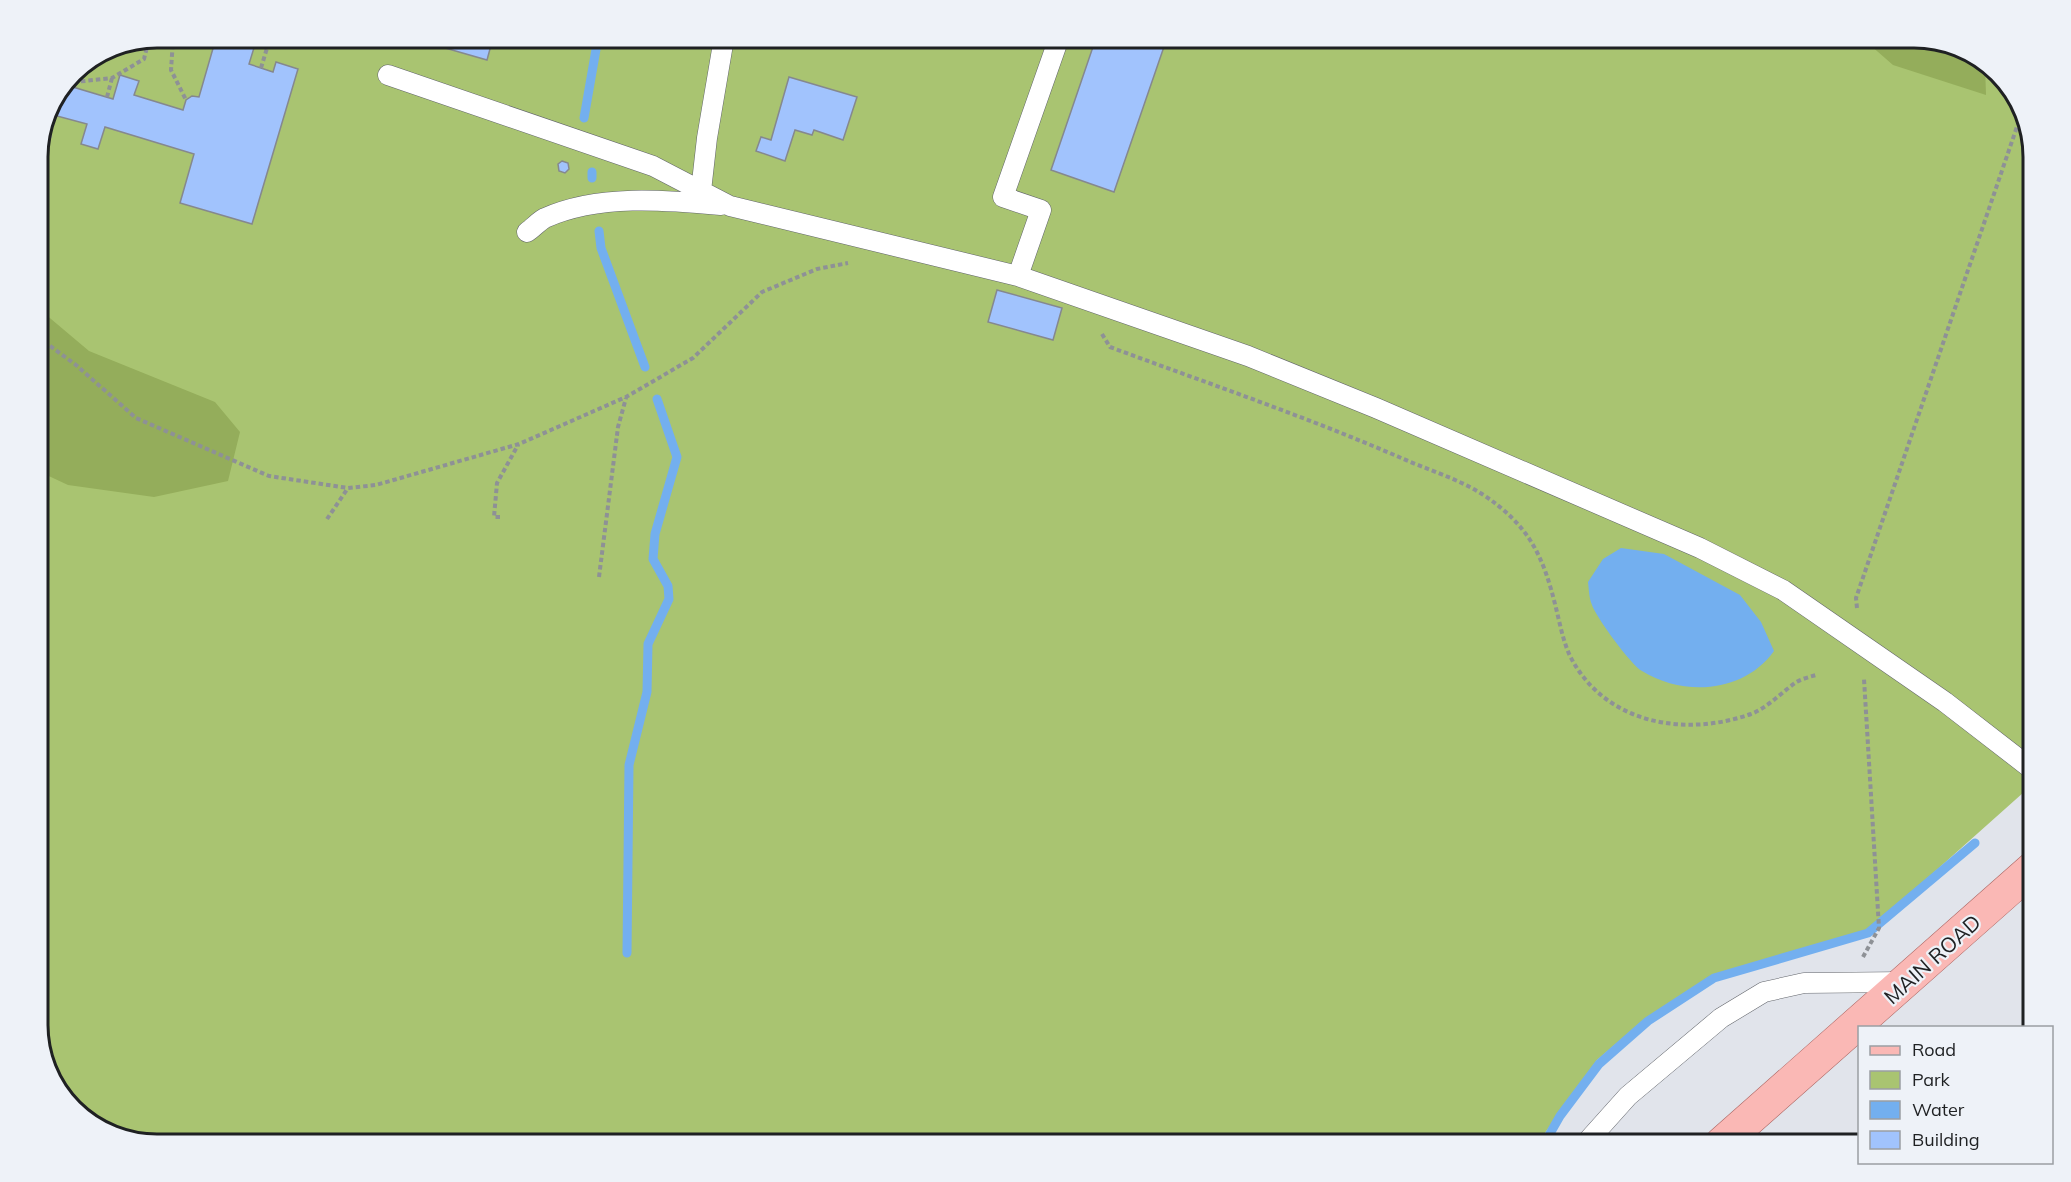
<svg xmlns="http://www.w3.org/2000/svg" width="2071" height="1182" font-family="Mulish,sans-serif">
  <rect width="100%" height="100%" fill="#e1e4eb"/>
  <!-- green -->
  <path fill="#a9c471" d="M 157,38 L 1914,38 L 1974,53 L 2017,97 L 2033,149 L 2033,784 L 1867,932 L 1713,976 L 1645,1019 L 1597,1060 L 1537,1144 L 157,1144 L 97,1129 L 54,1085 L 38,1033 L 38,149 L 47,111 L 73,72 L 111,46 Z"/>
  <!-- forest -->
  <path fill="#94ad5b" d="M 1862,38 C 1900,37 1957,36 1985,65 L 1986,95 L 1893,65 Z
    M 38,308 L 89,351 L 215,402 L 240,432 L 228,481 L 154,497 L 68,485 L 38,471 Z"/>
  <!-- water -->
  <path fill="#73afef" d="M 1621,548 L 1664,554 L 1740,595 L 1761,622 L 1774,651 C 1744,693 1684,697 1642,671 C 1631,665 1596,617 1592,605 C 1589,598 1589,590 1588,582 L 1603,559 Z"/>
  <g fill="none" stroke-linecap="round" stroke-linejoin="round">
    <!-- stream -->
    <path stroke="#73afef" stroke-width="9" d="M 584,118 L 598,38
      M 592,172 L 592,178
      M 599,231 L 601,248 L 645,367
      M 627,953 L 629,765 L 647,692 L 648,644 L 669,599 L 668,586 L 653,559 L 655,534 L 677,457 L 657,399
      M 1544,1144 L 1560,1116 L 1599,1064 L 1648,1021 L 1714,978 L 1868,933 L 1975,843"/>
  </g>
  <!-- building -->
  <path fill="#a1c3fd" stroke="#85888e" stroke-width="1.5" d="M 216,38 L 257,38 L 249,64 L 273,72 L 276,62 L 298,69 L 252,224 L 180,203 L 194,154 L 105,127 L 98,149 L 81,144 L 87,124 L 57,116 L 66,85 L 113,99 L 120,75 L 139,81 L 134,95 L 183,110 L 186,100 L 192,96 L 199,97 Z
    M 441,38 L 493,38 L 487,60 L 445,48 L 447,39 Z
    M 1096,38 L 1167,38 L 1114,192 L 1051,170 Z
    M 789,77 L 857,97 L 843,140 L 814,130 L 812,135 L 795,130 L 785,161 L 756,151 L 761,137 L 771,140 Z
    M 562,161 L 568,163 L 569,169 L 565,173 L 559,171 L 558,164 Z
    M 997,290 L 1062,308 L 1053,340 L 988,322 Z"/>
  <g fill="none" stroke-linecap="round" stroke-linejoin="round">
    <defs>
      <path id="service" d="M 388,75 L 653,166 L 730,206 L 1018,276 L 1248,356 L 1376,408 L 1700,548 L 1783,590 L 1945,702 L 2033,770
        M 701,191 L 707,138 L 723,44
        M 527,232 C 533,228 539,221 545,218 C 598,194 666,200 721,205
        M 1018,276 L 1041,210 L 1003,197 L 1059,38
        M 1585,1144 L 1628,1096 L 1721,1018 L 1764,992 L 1804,983 L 1905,982"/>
      <path id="primary" d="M 1721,1144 L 2033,868"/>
    </defs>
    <!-- service casing -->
    <use href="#service" stroke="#62656b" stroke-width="21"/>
    <!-- primary casing -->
    <use href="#primary" stroke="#ab6561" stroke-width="34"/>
    <!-- path -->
    <path stroke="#8e9196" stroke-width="4" stroke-dasharray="4.5 3" stroke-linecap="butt" d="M 163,38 L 173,40 L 171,70 L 186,100
      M 261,68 L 270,38
      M 66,83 L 112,78 L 144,59 L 149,39
      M 107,97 L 112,78
      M 50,138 L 48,128 L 56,97
      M 38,151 L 45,152
      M 1102,334 L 1110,347 C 1207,383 1304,416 1399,457 C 1425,469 1457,478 1482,494 C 1529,525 1543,555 1556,608 C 1560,624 1563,641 1570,656 C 1604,723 1683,738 1751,714 C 1767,708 1781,693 1795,683 C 1801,679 1809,677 1816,675
      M 38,337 L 76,365 L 136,418 L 269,476 L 348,488 L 376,485 L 519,444 L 626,397 L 693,358 L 762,292 L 817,269 L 848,263
      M 500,517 L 494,517 L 497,483 L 518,445
      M 327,519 L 348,488
      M 599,577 L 618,427 L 626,398
      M 1857,608 L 1856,598 L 2022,112
      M 1863,957 L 1879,928 L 1864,679"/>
    <!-- service -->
    <use href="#service" stroke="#fff" stroke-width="20"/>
    <!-- primary -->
    <use href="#primary" stroke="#fab8b5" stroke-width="33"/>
  </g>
  <g text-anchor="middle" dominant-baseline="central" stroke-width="4.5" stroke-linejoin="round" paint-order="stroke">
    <!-- street labels -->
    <g font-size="21" fill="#1f2123" stroke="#eef2f8">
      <text transform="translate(1932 959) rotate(-42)">MAIN ROAD</text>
    </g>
  </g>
  <!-- crop -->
  <path d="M0 0H2071V1182H0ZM157 48H1914A109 109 0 0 1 2023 157V1025A109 109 0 0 1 1914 1134H157A109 109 0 0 1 48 1025V157A109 109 0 0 1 157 48Z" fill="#eef2f8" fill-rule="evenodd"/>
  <path fill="none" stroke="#1f2123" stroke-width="3" d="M157 48H1914A109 109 0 0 1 2023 157V1025A109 109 0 0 1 1914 1134H157A109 109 0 0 1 48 1025V157A109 109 0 0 1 157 48Z"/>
  <!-- legend -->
  <rect x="1858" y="1026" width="195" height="138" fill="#eef2f8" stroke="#9b9ea3" stroke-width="1.5"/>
  <rect x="1870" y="1046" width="30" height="9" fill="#fab8b5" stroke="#9b9ea3" stroke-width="1.5"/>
  <text x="1912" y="1056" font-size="18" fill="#1f2123">Road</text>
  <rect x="1870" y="1071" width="30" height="18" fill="#a9c471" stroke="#9b9ea3" stroke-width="1.5"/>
  <text x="1912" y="1086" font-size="18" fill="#1f2123">Park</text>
  <rect x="1870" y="1101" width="30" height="18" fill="#73afef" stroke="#9b9ea3" stroke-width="1.5"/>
  <text x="1912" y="1116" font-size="18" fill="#1f2123">Water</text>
  <rect x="1870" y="1131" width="30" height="18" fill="#a1c3fd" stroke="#9b9ea3" stroke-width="1.5"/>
  <text x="1912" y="1146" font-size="18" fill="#1f2123">Building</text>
</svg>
